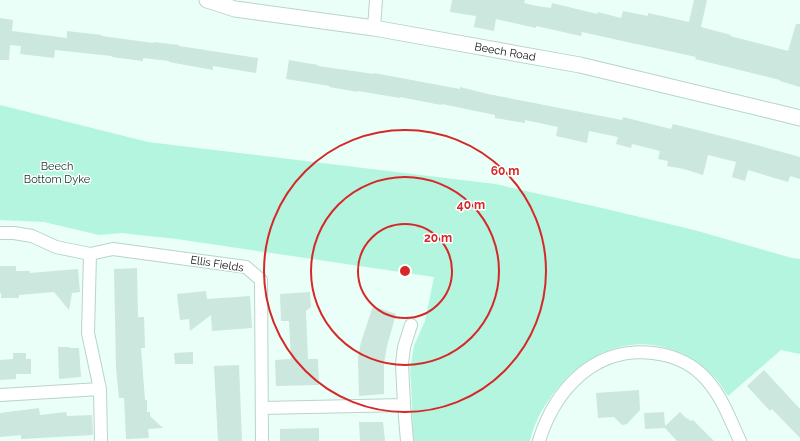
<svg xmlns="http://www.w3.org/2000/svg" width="800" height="441" font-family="Raleway,sans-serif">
  <rect width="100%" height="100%" fill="#e9fff7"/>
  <!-- green -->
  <path fill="#b4f5df" d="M 0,105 L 148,142 L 495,184 L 602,208 L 694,230 L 792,258 L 800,259 L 800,354 L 781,350 L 728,396 C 724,391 721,384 716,379 C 708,370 698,363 687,357 C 644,332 597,346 564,381 C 548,398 535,418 530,441 L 414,441 L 413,435 L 411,383 L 410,370 L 414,346 L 425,321 L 434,277 L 177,239 L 121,233 L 99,235 L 44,222 L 0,220 Z"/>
  <!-- building -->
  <path fill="#cce7dd" d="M 452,0 L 525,0 L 524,3 L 537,6 L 551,8 L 552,3 L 597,14 L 598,12 L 621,18 L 623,11 L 648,16 L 648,13 L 689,22 L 694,0 L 707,0 L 701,27 L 731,35 L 730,36 L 788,51 L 796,24 L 800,24 L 800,87 L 780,81 L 780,80 L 695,59 L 696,57 L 637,44 L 636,44 L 582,32 L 581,36 L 536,26 L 536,28 L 496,19 L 494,31 L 474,27 L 476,16 L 450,12 Z
    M 0,18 L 13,20 L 12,31 L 67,38 L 67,31 L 102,35 L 102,36 L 153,43 L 153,42 L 179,45 L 179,46 L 258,58 L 256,73 L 213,66 L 213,70 L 169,62 L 169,61 L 143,58 L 143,61 L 112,57 L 112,56 L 55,50 L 54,58 L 20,54 L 21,46 L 10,45 L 9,60 L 0,60 Z
    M 289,60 L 318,65 L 318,66 L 374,74 L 374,73 L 460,89 L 460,87 L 488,94 L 622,120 L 623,117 L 671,129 L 673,124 L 753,144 L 800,157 L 800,179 L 790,176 L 788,182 L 748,170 L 745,181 L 732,177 L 736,162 L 708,155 L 703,175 L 684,169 L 667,166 L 668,161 L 658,159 L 660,151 L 632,144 L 631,148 L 616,144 L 618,137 L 589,131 L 587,143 L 556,136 L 558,127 L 525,120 L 525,123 L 495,118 L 495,115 L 442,104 L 441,105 L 400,97 L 400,98 L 358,91 L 358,92 L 329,87 L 330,86 L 286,79 Z
    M 0,266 L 16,266 L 16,271 L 30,271 L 30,273 L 78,269 L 80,292 L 72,293 L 69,310 L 54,292 L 19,295 L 19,298 L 1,298 L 1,293 L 0,293 Z
    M 137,268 L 138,317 L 144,317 L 145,348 L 141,348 L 145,400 L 147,400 L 147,412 L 150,412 L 150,416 L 163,428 L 148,429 L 149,438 L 126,439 L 124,398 L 119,398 L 116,368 L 114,269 Z
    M 206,291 L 207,299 L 250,296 L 252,328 L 212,331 L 211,315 L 190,331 L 189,319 L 180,320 L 177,294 Z
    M 310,292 L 311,307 L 306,311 L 308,359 L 318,359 L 319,385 L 276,386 L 275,360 L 291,359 L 289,321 L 281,321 L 280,294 Z
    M 373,306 L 396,314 L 387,346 L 384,364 L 384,394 L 359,396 L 358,358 L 361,342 Z
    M 58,347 L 70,347 L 70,348 L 79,348 L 81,377 L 59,379 Z
    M 193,352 L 193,364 L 175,364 L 174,353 Z
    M 13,353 L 26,353 L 26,359 L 31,359 L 31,374 L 16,374 L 16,379 L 0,380 L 0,360 L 13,359 Z
    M 239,365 L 242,441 L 218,441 L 214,366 Z
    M 764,370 L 800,409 L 800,438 L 772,409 L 770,411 L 747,386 Z
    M 639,390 L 640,410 L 627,424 L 622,425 L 614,417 L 598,418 L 596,393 Z
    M 39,408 L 40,415 L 66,412 L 67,416 L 92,415 L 93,435 L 21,439 L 21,435 L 0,437 L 0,413 Z
    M 664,412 L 665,426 L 680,412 L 687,419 L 688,418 L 690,421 L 693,420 L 714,441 L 677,441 L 665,428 L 645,429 L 644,413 Z
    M 359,422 L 383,422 L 385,441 L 360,441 Z
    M 319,428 L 319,441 L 280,441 L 280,429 Z"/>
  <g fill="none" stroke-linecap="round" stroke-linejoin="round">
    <defs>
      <path id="minor" d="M 374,28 L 376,0
        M 0,233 L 14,233 L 32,236 L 56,247 L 90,254
        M 0,395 L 100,389
        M 262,408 L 404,405
        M 101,441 L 100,389 L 88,333 L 90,254 L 113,249 L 246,267 L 261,280 L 262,441
        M 407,441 L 404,405 L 402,364 L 404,347 L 411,325
        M 539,441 C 555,389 595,346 653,353 C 670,355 688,362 700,373 C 720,391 729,417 740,441"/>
      <path id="tertiary" d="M 207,0 L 235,9 L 374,28 L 580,65 L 776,112 L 800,118"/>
    </defs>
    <!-- minor casing -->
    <use href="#minor" stroke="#b9d4ca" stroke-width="14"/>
    <!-- tertiary casing -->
    <use href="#tertiary" stroke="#b9d4ca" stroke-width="17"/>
    <!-- minor -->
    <use href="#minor" stroke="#fff" stroke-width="12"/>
    <!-- tertiary -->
    <use href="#tertiary" stroke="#fff" stroke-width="15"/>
  </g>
  <!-- distance rings -->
  <g fill="none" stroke="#d62828" stroke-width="2">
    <circle cx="405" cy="271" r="47"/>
    <circle cx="405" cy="271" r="94"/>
    <circle cx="405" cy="271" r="141"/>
  </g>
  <g text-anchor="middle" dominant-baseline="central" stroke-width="3" stroke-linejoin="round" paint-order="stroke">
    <!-- street labels -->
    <g font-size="11" fill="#09120f" stroke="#fff">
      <text transform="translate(505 52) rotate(10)">Beech Road</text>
      <text transform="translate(217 264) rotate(9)">Ellis Fields</text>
    </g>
    <!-- park labels -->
    <g font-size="11" fill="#0a3429" stroke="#fff">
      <text x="57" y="166">Beech<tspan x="57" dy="13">Bottom Dyke</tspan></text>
    </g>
  </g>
  <circle cx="405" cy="271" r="6" fill="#d62828" stroke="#fff" stroke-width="2"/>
  <g font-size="12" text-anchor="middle" font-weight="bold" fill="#d62828" stroke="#fff" stroke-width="3" stroke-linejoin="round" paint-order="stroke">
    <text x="505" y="175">60 m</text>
    <text x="471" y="209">40 m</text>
    <text x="438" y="242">20 m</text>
  </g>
</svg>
